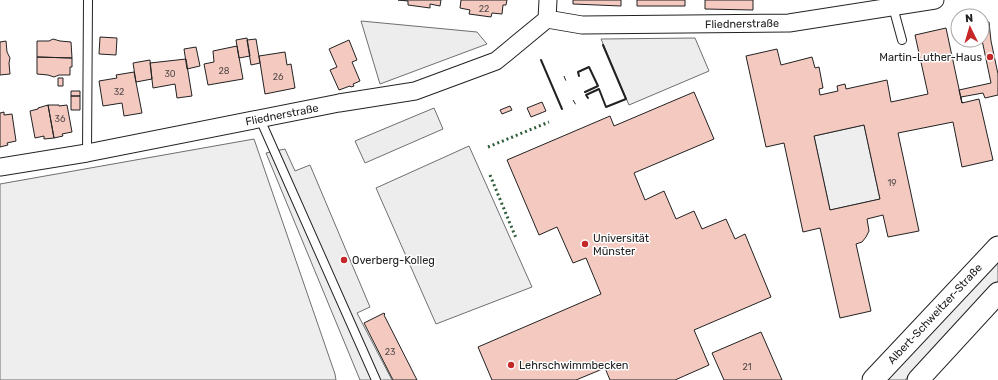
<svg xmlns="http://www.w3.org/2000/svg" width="998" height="380" font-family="Rubik,sans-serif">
  <rect width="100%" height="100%" fill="#fff"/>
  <!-- green -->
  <path fill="#eee" stroke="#6f6f6f" d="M 864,125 L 880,199 L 830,210 L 814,136 Z
    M 254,139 L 335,374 L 336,380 L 0,380 L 0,184 Z
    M 998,259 L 998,281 L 905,380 L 882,380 Z"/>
  <!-- parking -->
  <path fill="#ededed" stroke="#6f6f6f" d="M 361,21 L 477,32 L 487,44 L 380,84 Z
    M 695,38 L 709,71 L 629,105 L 601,39 Z
    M 434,108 L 443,129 L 365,163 L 355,141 Z
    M 469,146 L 532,287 L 436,324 L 376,188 Z
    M 285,149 L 295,171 L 310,165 L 370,307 L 357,313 L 392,380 L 360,380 L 266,153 Z"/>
  <!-- building -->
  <path fill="#f3c9c0" stroke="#222" fill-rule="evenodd" d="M 398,0 L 441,0 L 440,6 L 430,4 L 430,8 L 408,5 L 408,1 Z
    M 461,0 L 507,0 L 506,5 L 503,5 L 502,14 L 492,13 L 491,17 L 469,14 L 470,10 L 460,8 Z
    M 573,0 L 621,0 L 621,6 L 573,4 Z
    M 637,0 L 685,0 L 685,6 L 637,6 Z
    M 705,0 L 753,0 L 753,10 L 705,9 Z
    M 989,22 L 991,41 L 998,74 L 998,95 L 985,98 L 983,93 L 961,97 L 962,103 L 959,90 L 991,83 L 982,40 L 982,23 Z
    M 946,28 L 962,103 L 979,99 L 993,160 L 962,167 L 953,122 L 898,133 L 919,231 L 888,237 L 883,215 L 867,219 L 869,231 L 866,237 L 862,242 L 856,244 L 871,311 L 840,318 L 820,228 L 803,232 L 784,143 L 766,147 L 746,56 L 777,49 L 781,65 L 812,57 L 815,68 L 819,67 L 823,88 L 819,89 L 820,95 L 838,91 L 837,86 L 845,84 L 846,89 L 887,80 L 891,102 L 928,94 L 915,35 ZM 864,125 L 880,199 L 830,210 L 814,136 Z
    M 100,37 L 117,38 L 116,55 L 99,54 Z
    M 247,38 L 250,56 L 239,58 L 236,40 Z
    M 53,39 L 60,41 L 71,42 L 72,58 L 37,57 L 37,41 L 49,41 Z
    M 256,39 L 260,63 L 251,65 L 247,40 Z
    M 349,40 L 357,60 L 352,62 L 360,81 L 353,84 L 354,86 L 351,87 L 350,86 L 339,90 L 330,70 L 337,67 L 329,49 Z
    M 6,41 L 7,52 L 10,58 L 9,63 L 10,74 L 0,75 L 0,42 Z
    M 237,46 L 243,79 L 208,85 L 204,64 L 214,62 L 213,51 Z
    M 196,47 L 200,66 L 187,69 L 184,49 Z
    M 285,52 L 287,65 L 291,64 L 295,88 L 265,94 L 259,56 Z
    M 37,57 L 72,58 L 72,67 L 70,67 L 70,75 L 59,75 L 54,77 L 48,75 L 37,74 Z
    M 186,59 L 192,96 L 177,98 L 175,84 L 153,88 L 150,63 Z
    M 150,60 L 152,79 L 136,82 L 133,63 Z
    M 134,72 L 142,113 L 124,116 L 122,103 L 103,106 L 99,81 L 117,78 L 116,75 Z
    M 58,78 L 63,78 L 63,86 L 58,86 Z
    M 71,91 L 80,91 L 80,96 L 71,96 Z
    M 694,92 L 714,139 L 634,173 L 645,200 L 664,191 L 676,219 L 694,211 L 702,229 L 726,219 L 735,239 L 745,234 L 771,297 L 694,330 L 709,365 L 675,380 L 610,380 L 605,368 L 576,380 L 492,380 L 478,347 L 601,294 L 586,258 L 573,263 L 557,227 L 539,235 L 507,160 L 610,116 L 614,126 Z
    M 71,96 L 80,96 L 80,110 L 71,110 Z
    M 542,102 L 546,111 L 531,117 L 527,108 Z
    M 48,105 L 59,105 L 59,106 L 67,105 L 72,132 L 62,134 L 63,136 L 54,138 Z
    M 48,105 L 54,138 L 44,139 L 44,136 L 35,138 L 30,111 L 38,109 L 38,108 Z
    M 510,106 L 512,110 L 502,114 L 500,110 Z
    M 4,112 L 4,115 L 12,114 L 16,141 L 7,143 L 8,145 L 0,147 L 0,113 Z
    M 384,313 L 385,314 L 384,315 L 417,380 L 393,380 L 364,323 Z
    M 761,332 L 782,380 L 724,380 L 712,353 Z"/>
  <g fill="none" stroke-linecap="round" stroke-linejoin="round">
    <defs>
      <path id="service" d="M 893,7 L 902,40
        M 260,119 L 376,380
        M 87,153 L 88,0"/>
      <path id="minor" d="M 547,19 L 582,25 L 789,23 L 935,0
        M 0,167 L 87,153 L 339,103 L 415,91 L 496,61 L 547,19 L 548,0"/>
      <path id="tertiary" d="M 873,380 L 998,247
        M 918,380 L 998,293"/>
    </defs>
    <!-- service casing -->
    <use href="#service" stroke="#222" stroke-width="10"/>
    <!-- minor casing -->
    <use href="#minor" stroke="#222" stroke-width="19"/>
    <!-- tertiary casing -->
    <use href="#tertiary" stroke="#222" stroke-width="23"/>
    <!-- service -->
    <use href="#service" stroke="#fff" stroke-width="8"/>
    <!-- minor -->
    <use href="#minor" stroke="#fff" stroke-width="17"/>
    <!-- tertiary -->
    <use href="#tertiary" stroke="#fff" stroke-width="21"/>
    <!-- hedge -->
    <path stroke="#2f5e38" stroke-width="3" stroke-dasharray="2 3" stroke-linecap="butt" d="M 488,147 L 549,122
      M 490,175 L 516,238"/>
    <!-- fence -->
    <path stroke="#222" stroke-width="1" stroke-dasharray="5 2" stroke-linecap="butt" d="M 564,76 L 566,81
      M 573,100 L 576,105"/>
    <!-- wall -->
    <path stroke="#222" stroke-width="2" d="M 541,60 L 562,109
      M 579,76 L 578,72 L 589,67 L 598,86 L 585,92
      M 588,98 L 586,95 L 599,89 L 606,107 L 626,99 L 603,45"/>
  </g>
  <!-- markers -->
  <g fill="#c62828" stroke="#fff" stroke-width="1.5">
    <circle cx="990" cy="57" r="4"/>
    <circle cx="585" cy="244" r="4"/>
    <circle cx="344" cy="260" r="4"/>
    <circle cx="511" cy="365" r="4"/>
  </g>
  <g text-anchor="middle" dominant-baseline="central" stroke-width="3" stroke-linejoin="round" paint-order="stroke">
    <!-- number labels -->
    <g font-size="9" fill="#564c4a">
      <text x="484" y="9">22</text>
      <text x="224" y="71">28</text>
      <text x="170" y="74">30</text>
      <text x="278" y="77">26</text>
      <text x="119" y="92">32</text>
      <text x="60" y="119">36</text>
      <text x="892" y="183">19</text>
      <text x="390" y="352">23</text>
      <text x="747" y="367">21</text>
    </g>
    <!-- street labels -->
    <g font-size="11" fill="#222" stroke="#fff">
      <text transform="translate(742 24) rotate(-1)">Fliednerstraße</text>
      <text transform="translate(282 115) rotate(-11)">Fliednerstraße</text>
      <text transform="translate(935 314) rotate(-47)">Albert-Schweitzer-Straße</text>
    </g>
    <!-- poi labels -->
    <g font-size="11" fill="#222" stroke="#fff" text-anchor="start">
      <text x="982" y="57" text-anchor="end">Martin-Luther-Haus</text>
      <text x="593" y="238">Universität<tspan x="593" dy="13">Münster</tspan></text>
      <text x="352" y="260">Overberg-Kolleg</text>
      <text x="519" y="365">Lehrschwimmbecken</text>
    </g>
  </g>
  <!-- north arrow -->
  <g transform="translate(970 28) rotate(355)"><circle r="19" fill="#ffffff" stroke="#a7a7a7"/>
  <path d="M0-3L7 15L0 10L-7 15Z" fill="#c62828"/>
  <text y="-6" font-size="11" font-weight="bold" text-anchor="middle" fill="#222222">N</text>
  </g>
</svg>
